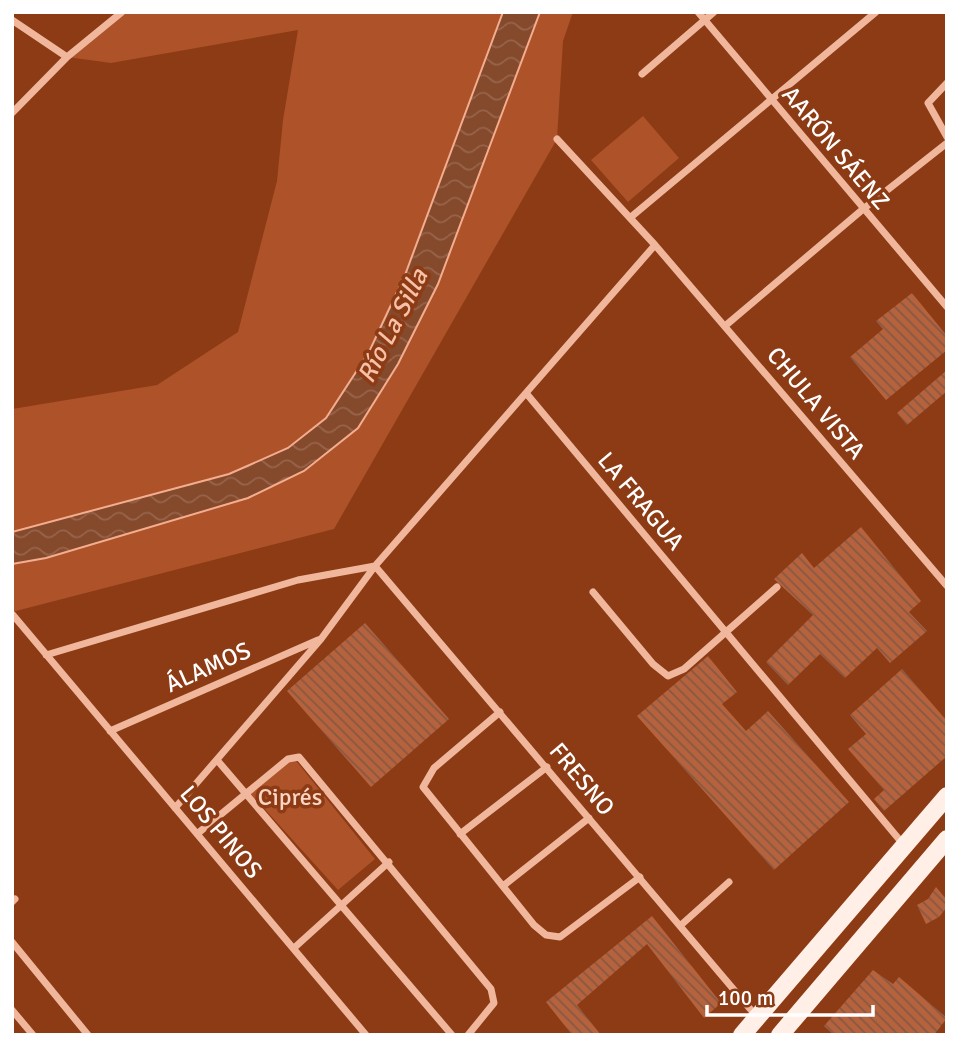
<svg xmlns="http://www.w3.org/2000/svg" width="959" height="1047" font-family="Signika,sans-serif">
  <defs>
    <pattern id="water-waves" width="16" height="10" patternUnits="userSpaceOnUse" patternTransform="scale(1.75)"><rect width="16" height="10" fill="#85492b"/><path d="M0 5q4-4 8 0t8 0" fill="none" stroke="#97644b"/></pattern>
    <pattern id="building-back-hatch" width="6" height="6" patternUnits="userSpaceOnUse" patternTransform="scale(1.75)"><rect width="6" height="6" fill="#b5623d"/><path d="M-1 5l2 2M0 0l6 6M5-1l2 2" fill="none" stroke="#865844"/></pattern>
  </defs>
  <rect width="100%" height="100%" fill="#8c3b14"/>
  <!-- green -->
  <path fill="#ad5229" d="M 124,12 L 573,12 L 563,41 L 557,139 L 334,529 L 12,612 L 12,409 L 157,385 L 238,332 L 277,181 L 283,120 L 298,30 L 111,63 L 67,57 Z
    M 643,116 L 679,158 L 628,202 L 591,160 Z
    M 293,757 L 375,859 L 338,890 L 251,794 Z"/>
  <!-- water -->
  <path fill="url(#water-waves)" stroke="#f3ad8f" stroke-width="2" d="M 503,12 L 540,12 L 438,284 L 398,364 L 358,428 L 304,471 L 248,498 L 46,558 L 12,564 L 12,532 L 229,474 L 288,448 L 326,418 L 369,352 L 405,275 Z"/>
  <!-- building -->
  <path fill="url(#building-back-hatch)" d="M 912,293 L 947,336 L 947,350 L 886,400 L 850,357 L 883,329 L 876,321 Z
    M 947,370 L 947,391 L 907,425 L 897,413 Z
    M 861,527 L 921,601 L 909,612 L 927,631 L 890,663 L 877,648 L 845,678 L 820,654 L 788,685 L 766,662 L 813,615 L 774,579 L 802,553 L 814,568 Z
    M 365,623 L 449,719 L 371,787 L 287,691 Z
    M 708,656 L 737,692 L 722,704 L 746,731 L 768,711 L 849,802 L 774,870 L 637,716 Z
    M 902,669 L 947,721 L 947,756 L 884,811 L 874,799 L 884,790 L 848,749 L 866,734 L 850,715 Z
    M 936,887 L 947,900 L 947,907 L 939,917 L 926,924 L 917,905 L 928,899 Z
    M 652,916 L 721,1003 L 704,1018 L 647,944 L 577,1005 L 601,1035 L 572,1035 L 546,1002 Z
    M 873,970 L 893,984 L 899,977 L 947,1018 L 934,1035 L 834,1035 L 824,1026 Z"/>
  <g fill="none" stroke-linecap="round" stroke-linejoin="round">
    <!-- street -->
    <path stroke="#f0b79d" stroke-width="7" d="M 698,12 L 947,307
      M 12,20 L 67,57
      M 642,74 L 714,12
      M 947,83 L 928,103 L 947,137
      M 12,113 L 67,57 L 122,12
      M 557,139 L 655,245 L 947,586
      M 631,217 L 876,12
      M 725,326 L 862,210 L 947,143
      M 526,393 L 903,844
      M 593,592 L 653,664 L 668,676 L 684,669 L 777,587
      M 13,615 L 366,1035
      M 46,655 L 298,580 L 375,566 L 757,1017
      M 500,712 L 434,768 L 423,787 L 534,925 L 546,935 L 560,937 L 640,877
      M 110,731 L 318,640
      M 217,760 L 452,1035
      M 175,808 L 321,639 L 375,566 L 655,245
      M 197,834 L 288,759 L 299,757 L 491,989 L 494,1003 L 468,1035
      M 460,834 L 547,767
      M 503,886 L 589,818
      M 12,902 L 15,899
      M 681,925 L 729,882
      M 12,942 L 88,1035
      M 294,948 L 389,862
      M 12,1010 L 33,1035"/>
    <!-- primary -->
    <path stroke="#ffefe6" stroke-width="18" d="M 742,1035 L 947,796
      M 780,1035 L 947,839"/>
  </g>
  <g text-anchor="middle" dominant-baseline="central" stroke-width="7" stroke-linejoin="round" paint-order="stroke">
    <!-- street labels -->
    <g font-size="24" fill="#fff" stroke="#8c3b14">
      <text transform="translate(836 148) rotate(50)">AARÓN SÁENZ</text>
      <text transform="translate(816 403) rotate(50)">CHULA VISTA</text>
      <text transform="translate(641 501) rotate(50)">LA FRAGUA</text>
      <text transform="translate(208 667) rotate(-24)">ÁLAMOS</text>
      <text transform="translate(582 779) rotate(50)">FRESNO</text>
      <text transform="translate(221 832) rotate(50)">LOS PINOS</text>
    </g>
    <!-- park labels -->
    <g font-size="24" fill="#fcd5c3" stroke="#8c3b14">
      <text x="290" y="797">Ciprés</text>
    </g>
    <!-- water labels -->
    <g font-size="26" font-style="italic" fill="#f7c1a9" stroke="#8c3b14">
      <text transform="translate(393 326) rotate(-63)">Río La Silla</text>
    </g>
  </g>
  <!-- border -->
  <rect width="959" height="1047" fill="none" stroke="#ffffff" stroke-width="28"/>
  <!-- scale -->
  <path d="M707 1005v10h166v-10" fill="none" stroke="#ffffff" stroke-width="3.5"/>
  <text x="718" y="1005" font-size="21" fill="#ffffff" stroke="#8c3b14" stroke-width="5" paint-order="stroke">100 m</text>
</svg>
